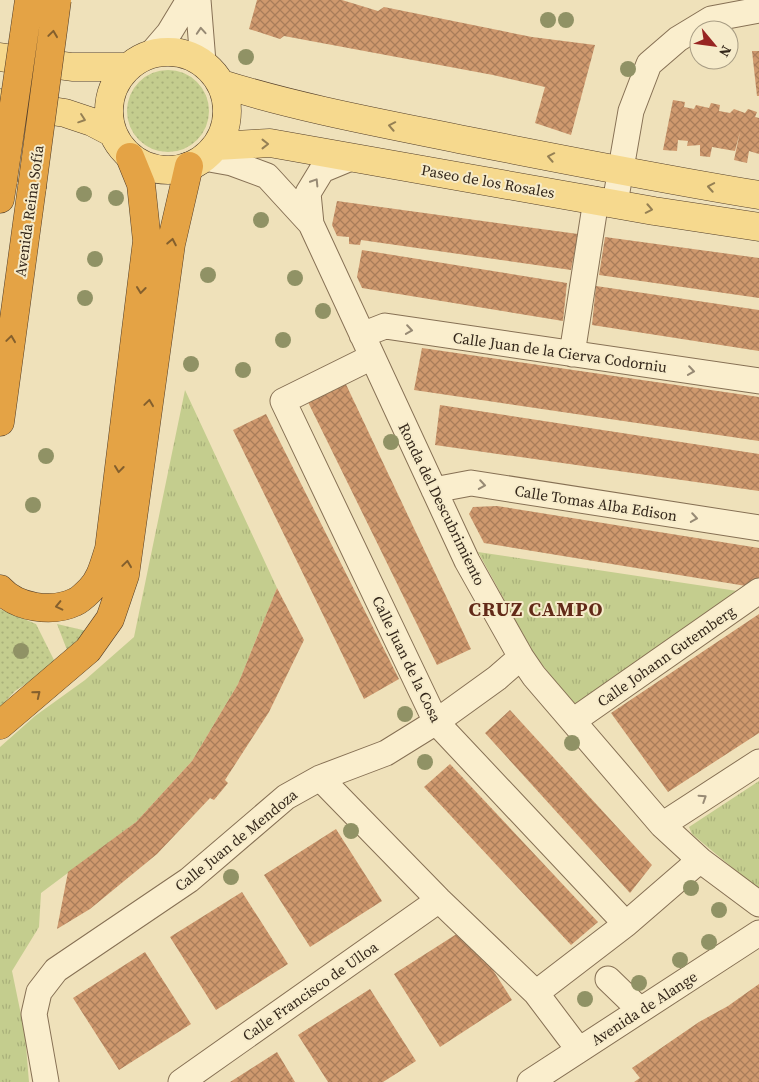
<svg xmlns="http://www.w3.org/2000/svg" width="759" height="1082" font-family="'Source Serif 4',serif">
  <defs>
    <pattern id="grass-dots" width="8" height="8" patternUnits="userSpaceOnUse" patternTransform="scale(1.25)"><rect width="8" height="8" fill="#c4cd8e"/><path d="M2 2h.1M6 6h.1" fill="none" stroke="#a9b07a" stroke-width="1.8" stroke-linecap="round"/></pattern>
    <pattern id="park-tufts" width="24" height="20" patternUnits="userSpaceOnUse" patternTransform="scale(1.25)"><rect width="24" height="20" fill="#c4cd8e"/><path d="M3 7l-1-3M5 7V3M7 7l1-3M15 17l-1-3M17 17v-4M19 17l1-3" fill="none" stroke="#a9b07a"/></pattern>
    <pattern id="building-cross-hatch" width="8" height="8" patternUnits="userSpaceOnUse" patternTransform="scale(1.25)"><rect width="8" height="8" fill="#cf996e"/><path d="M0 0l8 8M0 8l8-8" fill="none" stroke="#a97d5a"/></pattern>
  </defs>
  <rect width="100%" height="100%" fill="#efe1ba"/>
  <!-- grass -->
  <path fill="url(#grass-dots)" d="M127 111a41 41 0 1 1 82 0a41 41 0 1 1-82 0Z
    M 0,609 L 36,624 L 56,664 L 15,691 L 0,707 Z
    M 57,624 L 87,631 L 67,650 Z"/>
  <!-- park -->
  <path fill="url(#park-tufts)" d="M 185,390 L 277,588 L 238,684 L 192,761 L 136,822 L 41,893 L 39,927 L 12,971 L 25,1034 L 29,1082 L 0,1082 L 0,747 L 35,716 L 85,680 L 134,637 Z
    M 478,552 L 744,592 L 575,707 L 534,654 Z
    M 759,781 L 759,890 L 692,834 L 689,827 Z"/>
  <!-- building -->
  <path fill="url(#building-cross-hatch)" d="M 257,0 L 342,0 L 378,11 L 384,7 L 532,37 L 595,45 L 571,135 L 535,123 L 545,87 L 493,75 L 284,36 L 280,39 L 249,29 Z
    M 752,51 L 759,51 L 759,96 L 757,96 Z
    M 673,100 L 685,102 L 684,107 L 694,109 L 696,105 L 709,108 L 711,103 L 720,105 L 719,111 L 730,113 L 734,109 L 745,113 L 748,109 L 757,112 L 755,117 L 759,118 L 759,154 L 749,151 L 747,163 L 734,160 L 740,132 L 735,151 L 712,147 L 710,157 L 700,156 L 700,145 L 687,146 L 688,141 L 678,140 L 677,151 L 663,150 Z
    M 337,201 L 578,234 L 571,270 L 361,240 L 360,245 L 349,244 L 349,237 L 337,236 L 332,225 Z
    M 605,237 L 759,258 L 759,298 L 599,275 Z
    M 362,250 L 567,283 L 563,321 L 362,288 L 357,277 Z
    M 596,286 L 759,310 L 759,351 L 592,325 Z
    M 422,348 L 759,397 L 759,441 L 414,390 Z
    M 343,378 L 471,649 L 437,665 L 305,396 Z
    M 440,405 L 759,454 L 759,491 L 435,445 Z
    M 266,414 L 399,679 L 364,699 L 233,430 Z
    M 497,506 L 759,548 L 759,578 L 746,586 L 484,543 L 469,514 L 473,507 Z
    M 277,588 L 304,640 L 269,712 L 225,780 L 228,783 L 214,800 L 210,798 L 157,854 L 90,909 L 57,929 L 68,872 L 136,822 L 192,761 L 238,684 Z
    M 759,614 L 759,733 L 668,792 L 611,713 Z
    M 510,710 L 652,865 L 630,893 L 485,733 Z
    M 450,764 L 598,922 L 571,945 L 424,787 Z
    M 336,829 L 382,901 L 310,947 L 264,875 Z
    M 242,892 L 288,964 L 216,1010 L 170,937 Z
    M 466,928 L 512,1000 L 440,1047 L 394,974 Z
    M 145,952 L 191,1024 L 119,1070 L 73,998 Z
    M 759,984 L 759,1082 L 634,1082 L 640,1078 L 632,1068 L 699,1022 L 728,1006 Z
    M 370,989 L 416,1061 L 383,1082 L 328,1082 L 298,1035 Z
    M 277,1052 L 295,1082 L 230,1082 Z"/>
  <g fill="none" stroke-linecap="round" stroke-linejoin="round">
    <defs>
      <path id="minor" d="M 198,0 L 203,62
        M 151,54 L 169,33 L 189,0
        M 204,158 L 232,163 L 267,176 L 311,224
        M 351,158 L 322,170 L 308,193 L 311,224 L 467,561 L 521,657 L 534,676 L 662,825 L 700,860 L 759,904
        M 615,203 L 631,111 L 649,64 L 678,39 L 711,19 L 759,10
        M 362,335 L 385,326 L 759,381
        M 572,354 L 596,200
        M 372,357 L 283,401 L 436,722 L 626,924
        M 434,490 L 471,483 L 759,528
        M 573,721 L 759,591
        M 320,778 L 439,900 L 536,993 L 579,1050
        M 662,825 L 759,762
        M 608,979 L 640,1010
        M 536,993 L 626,924 L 700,860
        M 46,1082 L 34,1014 L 39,992 L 56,970 L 189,880 L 286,797 L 320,778 L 386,753 L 436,722 L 497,678 L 521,657
        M 181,1082 L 439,900
        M 530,1082 L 759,933"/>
      <path id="major" d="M109 111a59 59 0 1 1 118 0a59 59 0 1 1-118 0Z
        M 0,57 L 72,67 L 128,67
        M 222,84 C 302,109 386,124 469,141 C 565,160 662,179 759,195
        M 0,103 L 65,113 L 92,122 L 113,133
        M 216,146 L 270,143 L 654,211 L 759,227"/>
      <path id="highway" d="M 0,199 L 3,180
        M 0,422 L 32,187
        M 0,589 C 17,608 52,613 75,602 C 80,600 86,594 90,590 C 101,579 104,564 109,549 L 147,241 L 141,184 L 130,157
        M 0,725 L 88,650 L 110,619 L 125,575 L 171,244 L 189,166"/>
    </defs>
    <!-- minor casing -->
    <use href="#minor" stroke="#867054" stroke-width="27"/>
    <!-- major casing -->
    <use href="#major" stroke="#533e29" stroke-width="29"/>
    <!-- highway casing -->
    <use href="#highway" stroke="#533e29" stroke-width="29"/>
    <!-- minor -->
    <use href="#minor" stroke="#faeecd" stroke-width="25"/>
    <!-- major -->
    <use href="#major" stroke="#f6d98e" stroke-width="28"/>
    <!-- highway -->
    <use href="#highway" stroke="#e4a345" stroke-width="28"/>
    <defs>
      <path id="highway-bridge" d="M 3,180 L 29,0
        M 32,187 L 57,0"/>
    </defs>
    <!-- highway-bridge casing -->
    <use href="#highway-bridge" stroke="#533e29" stroke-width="29" stroke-linecap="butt"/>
    <!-- highway-bridge -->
    <use href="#highway-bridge" stroke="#e4a345" stroke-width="28"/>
  </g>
  <!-- trees -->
  <g fill="#909265">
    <circle cx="548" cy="20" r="8"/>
    <circle cx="566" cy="20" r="8"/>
    <circle cx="246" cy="57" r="8"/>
    <circle cx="628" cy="69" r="8"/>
    <circle cx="84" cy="194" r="8"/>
    <circle cx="116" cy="198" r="8"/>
    <circle cx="261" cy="220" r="8"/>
    <circle cx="95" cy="259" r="8"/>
    <circle cx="208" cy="275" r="8"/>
    <circle cx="295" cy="278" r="8"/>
    <circle cx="85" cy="298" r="8"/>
    <circle cx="323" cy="311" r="8"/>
    <circle cx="283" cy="340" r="8"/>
    <circle cx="191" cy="364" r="8"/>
    <circle cx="243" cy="370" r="8"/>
    <circle cx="391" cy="442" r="8"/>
    <circle cx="46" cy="456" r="8"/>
    <circle cx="33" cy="505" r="8"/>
    <circle cx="21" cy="651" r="8"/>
    <circle cx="405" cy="714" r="8"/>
    <circle cx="572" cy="743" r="8"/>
    <circle cx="425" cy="762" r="8"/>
    <circle cx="351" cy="831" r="8"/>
    <circle cx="231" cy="877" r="8"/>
    <circle cx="691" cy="888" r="8"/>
    <circle cx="719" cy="910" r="8"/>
    <circle cx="709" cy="942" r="8"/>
    <circle cx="680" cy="960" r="8"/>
    <circle cx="639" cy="983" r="8"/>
    <circle cx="585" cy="999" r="8"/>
  </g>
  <!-- one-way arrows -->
  <defs><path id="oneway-chevron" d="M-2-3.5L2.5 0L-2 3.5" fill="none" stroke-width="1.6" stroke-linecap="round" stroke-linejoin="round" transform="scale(1.25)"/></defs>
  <g stroke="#978a74">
    <use href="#oneway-chevron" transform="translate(201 31) rotate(-94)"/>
    <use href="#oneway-chevron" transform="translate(315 182) rotate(-58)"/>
    <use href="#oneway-chevron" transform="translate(409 330) rotate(8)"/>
    <use href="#oneway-chevron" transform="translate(691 371) rotate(8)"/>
    <use href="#oneway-chevron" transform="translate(482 485) rotate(9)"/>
    <use href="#oneway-chevron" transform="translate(694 518) rotate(9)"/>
    <use href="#oneway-chevron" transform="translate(703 798) rotate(-33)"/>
  </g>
  <g stroke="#835f2d">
    <use href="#oneway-chevron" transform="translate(53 34) rotate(-82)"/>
    <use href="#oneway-chevron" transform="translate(172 242) rotate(-79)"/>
    <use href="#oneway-chevron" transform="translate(141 290) rotate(97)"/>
    <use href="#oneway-chevron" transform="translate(11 339) rotate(-82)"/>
    <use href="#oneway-chevron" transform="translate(149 403) rotate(-82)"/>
    <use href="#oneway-chevron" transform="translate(119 469) rotate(97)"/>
    <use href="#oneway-chevron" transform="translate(127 564) rotate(-82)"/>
    <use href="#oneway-chevron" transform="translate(59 606) rotate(167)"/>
    <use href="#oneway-chevron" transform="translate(37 694) rotate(-39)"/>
  </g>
  <g stroke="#958054">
    <use href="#oneway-chevron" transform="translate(82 119) rotate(19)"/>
    <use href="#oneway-chevron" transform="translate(392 126) rotate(-169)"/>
    <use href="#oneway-chevron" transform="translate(265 144)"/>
    <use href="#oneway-chevron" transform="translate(551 157) rotate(-169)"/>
    <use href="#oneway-chevron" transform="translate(711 187) rotate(-170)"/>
    <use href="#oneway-chevron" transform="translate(649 209) rotate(11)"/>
  </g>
  <g text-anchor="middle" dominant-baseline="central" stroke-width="4" stroke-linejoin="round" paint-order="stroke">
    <!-- street labels -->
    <g font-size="15" fill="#34271a" stroke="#f6ebca">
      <text transform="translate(488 181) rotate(10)">Paseo de los Rosales</text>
      <text transform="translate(29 211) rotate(-82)">Avenida Reina Sofía</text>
      <text transform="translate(560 352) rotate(8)">Calle Juan de la Cierva Codorniu</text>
      <text transform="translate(596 503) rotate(9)">Calle Tomas Alba Edison</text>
      <text transform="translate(442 504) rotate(64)">Ronda del Descubrimiento</text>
      <text transform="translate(666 656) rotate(-35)">Calle Johann Gutemberg</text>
      <text transform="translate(407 659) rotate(64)">Calle Juan de la Cosa</text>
      <text transform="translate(236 840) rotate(-39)">Calle Juan de Mendoza</text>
      <text transform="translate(310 991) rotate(-35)">Calle Francisco de Ulloa</text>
      <text transform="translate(644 1008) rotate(-33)">Avenida de Alange</text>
    </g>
    <!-- district labels -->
    <g font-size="20" font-weight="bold" letter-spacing="1" fill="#622a18" stroke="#f6ebca">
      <text x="536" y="609">CRUZ CAMPO</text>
    </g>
  </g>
  <!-- north arrow -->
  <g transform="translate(714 45) rotate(119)"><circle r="24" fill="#f6ebca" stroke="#a89d84"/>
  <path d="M0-4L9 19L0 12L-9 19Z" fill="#972522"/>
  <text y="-8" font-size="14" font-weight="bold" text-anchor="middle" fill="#34271a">N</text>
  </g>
</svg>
